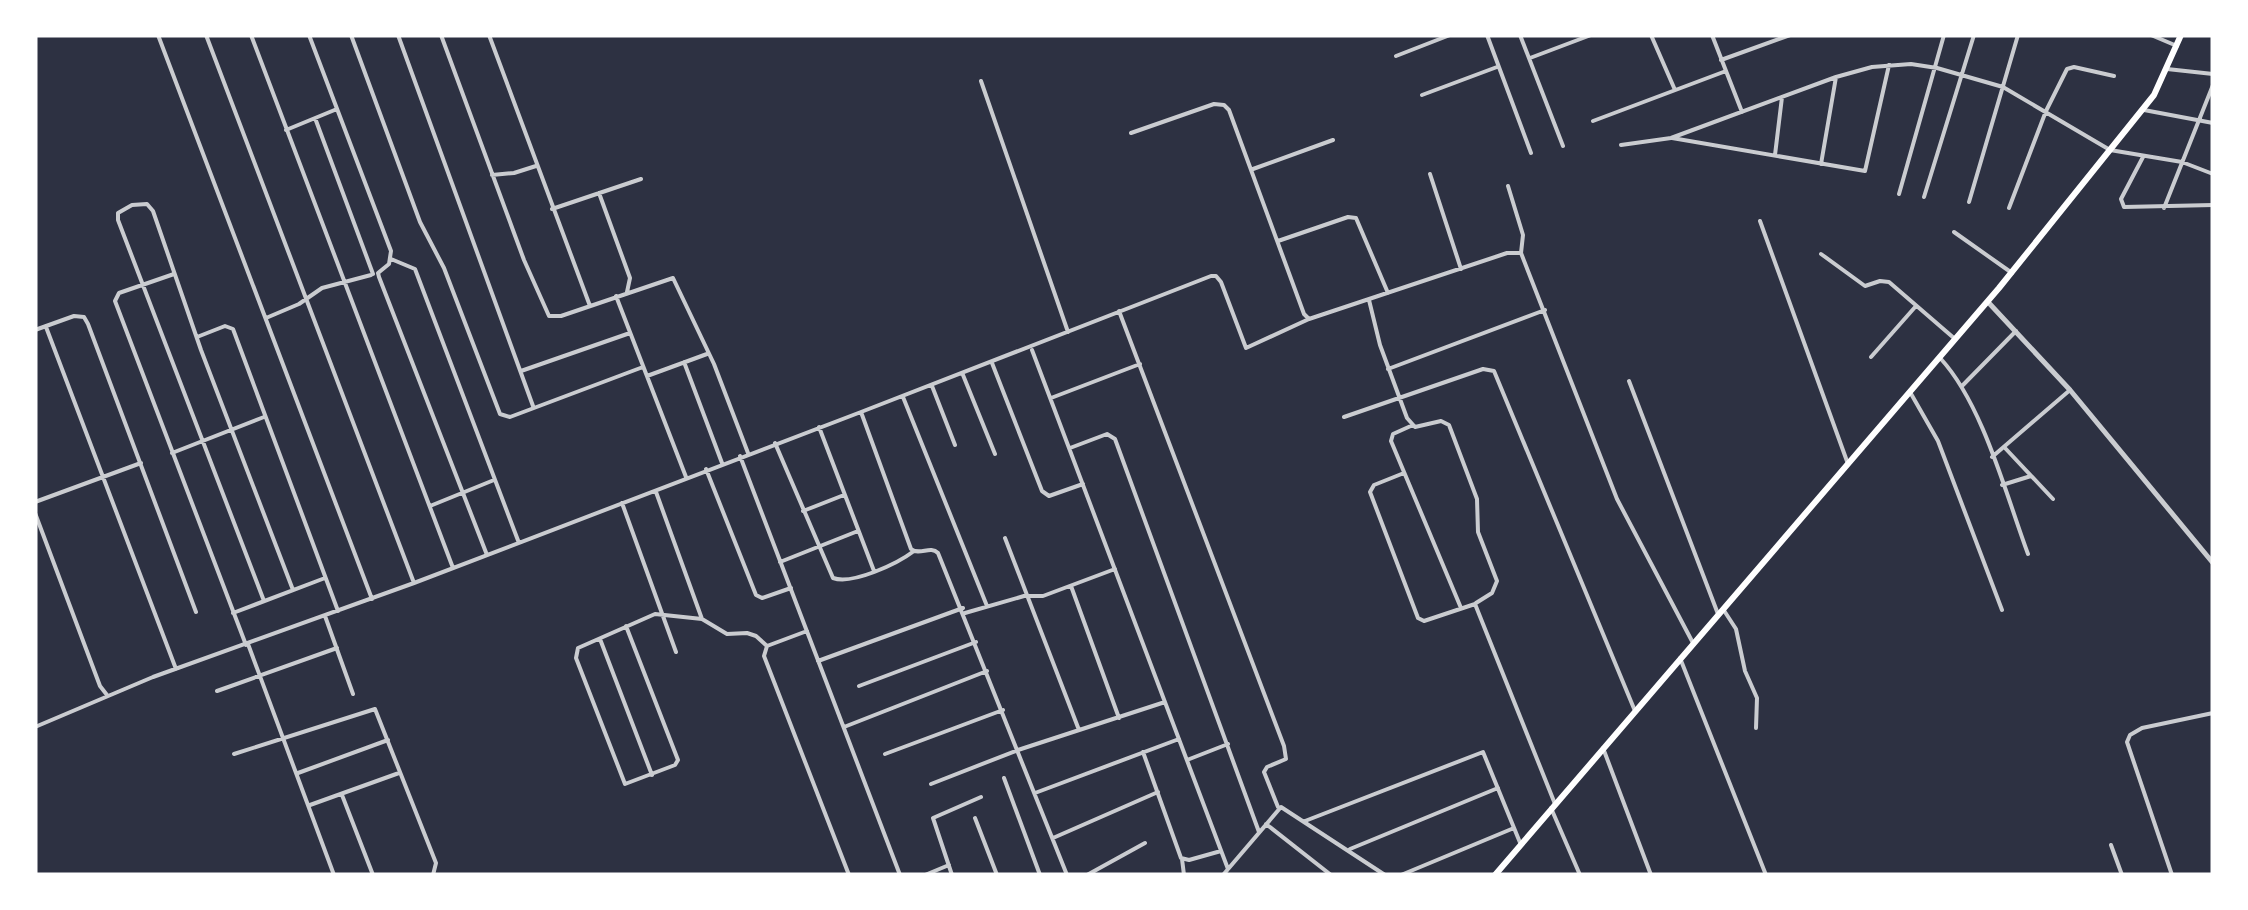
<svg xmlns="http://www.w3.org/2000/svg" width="2248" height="910" font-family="Merriweather,serif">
  <rect width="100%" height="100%" fill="#2d3142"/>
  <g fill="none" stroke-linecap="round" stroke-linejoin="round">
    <!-- minor -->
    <path stroke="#caccd0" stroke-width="4" d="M 158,35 L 372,599
      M 206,35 L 414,583
      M 251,35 L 453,568
      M 309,35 L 391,251 L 389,264 L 378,273 L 379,277 L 487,555
      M 351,35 L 420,222 L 444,268 L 500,414 L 510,417 L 643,367
      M 398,35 L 533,406
      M 441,35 L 524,260 L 549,316 L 561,316 L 673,278 L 714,364 L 748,453
      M 489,35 L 590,306
      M 1487,35 L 1531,153
      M 1520,35 L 1563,146
      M 1651,35 L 1675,90
      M 1712,35 L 1742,112
      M 2151,35 L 2177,46
      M 1396,56 L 1450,35
      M 1530,58 L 1591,35
      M 1721,60 L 1790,35
      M 2167,69 L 2213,74
      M 981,81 L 1068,332
      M 1422,95 L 1497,67
      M 2144,110 L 2213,123
      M 315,118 L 373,274
      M 1593,121 L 1726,71
      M 286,130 L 337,109
      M 1131,133 L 1214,104 L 1224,105 L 1229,110 L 1304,314 L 1309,319 L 1507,253 L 1521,253 L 1617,499 L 1693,643
      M 1672,138 L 1865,171 L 1889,65
      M 1621,145 L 1671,138 L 1836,77 L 1872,67 L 1911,64 L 1937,68 L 2003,87 L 2110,150 L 2182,162 L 2213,174
      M 1775,155 L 1782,97
      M 2143,157 L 2121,199 L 2124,207 L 2213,205
      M 1821,164 L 1836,77
      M 1253,169 L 1333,140
      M 1430,174 L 1461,269
      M 492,175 L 514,173 L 536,166
      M 1508,186 L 1523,235 L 1521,253
      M 599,193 L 630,278 L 627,292
      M 1899,194 L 1944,35
      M 1924,197 L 1974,35
      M 1969,202 L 2018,35
      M 2009,208 L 2046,111 L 2067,69 L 2074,67 L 2114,76
      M 2164,208 L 2213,85
      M 552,209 L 641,179
      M 1760,221 L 1848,464
      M 1954,232 L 2012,273
      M 1278,241 L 1348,217 L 1356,218 L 1388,293
      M 1821,254 L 1865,286 L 1880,281 L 1889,282 L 1955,339
      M 391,259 L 415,269 L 519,543
      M 174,274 L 119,293 L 115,301 L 246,645
      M 616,296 L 686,477
      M 1369,300 L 1380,345 L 1407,418 L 1415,427 L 1441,421 L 1449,425 L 1477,499 L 1478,532 L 1497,581 L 1492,593 L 1476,603
      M 1119,311 L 1284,746 L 1286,759 L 1267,767 L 1264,772 L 1278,807
      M 266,318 L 299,304 L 322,288 L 371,275
      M 46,327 L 176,669
      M 35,330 L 74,316 L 84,317 L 88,324 L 196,612
      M 197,337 L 225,326 L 233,329 L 338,611
      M 1032,350 L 1228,869
      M 1871,357 L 1916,306
      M 1941,359 C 1983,405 2006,495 2028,554
      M 684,362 L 722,463
      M 992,363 L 1042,491 L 1049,496 L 1083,484
      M 1388,369 L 1545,310
      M 521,371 L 630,333
      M 963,375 L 995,454
      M 647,376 L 707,354
      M 1629,381 L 1718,614
      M 1963,385 L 2016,331
      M 932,386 L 955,445
      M 1910,392 L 1938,441 L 2002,610
      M 903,397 L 987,606
      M 1051,398 L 1140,364
      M 1344,417 L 1483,369 L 1494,371 L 1635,711
      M 1413,425 L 1393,434 L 1391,441 L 1461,608
      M 819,427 L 874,571
      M 775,443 L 833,578 C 852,585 897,564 914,551
      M 1070,448 L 1107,434 L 1115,439 L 1259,832
      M 2005,448 L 2053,499
      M 172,453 L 264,417
      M 740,456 L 900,875
      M 1992,457 L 2070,390
      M 706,469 L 756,595 L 762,598 L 791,588
      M 1404,473 L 1374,485 L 1370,492 L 1418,618 L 1424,621 L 1475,604 L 1555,804
      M 2002,485 L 2031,476
      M 656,492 L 702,619
      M 35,502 L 141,463
      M 622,503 L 676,652
      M 430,506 L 494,480
      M 803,511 L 844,495
      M 35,513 L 100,686 L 107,695
      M 1005,538 L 1079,730
      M 780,562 L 858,531
      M 1071,586 L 1119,718
      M 264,601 L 118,220 L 118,213 L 132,205 L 147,204 L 153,211 L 201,350 L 293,590
      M 1723,609 L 1736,629 L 1745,671 L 1757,698 L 1756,728
      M 233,613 L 325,578
      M 965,613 L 1024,596 L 1043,596 L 1115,569
      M 325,616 L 353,694
      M 626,626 L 678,760 L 675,765 L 625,784 L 576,658 L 578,648 L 655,614 L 702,619 L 727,634 L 747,633 L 756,636 L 767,646
      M 807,631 L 767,646 L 764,656 L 849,875
      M 600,639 L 652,775
      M 248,644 L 334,875
      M 1680,658 L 1766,875
      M 818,661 L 963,608
      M 859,686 L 976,642
      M 217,691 L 337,648
      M 35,727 L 153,677 L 414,583 L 861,412
      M 844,727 L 987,671
      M 1603,748 L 1651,875
      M 1143,752 L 1181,858 L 1189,860 L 1221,851
      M 234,754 L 375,709 L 436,863 L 433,875
      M 885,754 L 1003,710
      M 1187,760 L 1228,744
      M 298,773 L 388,740
      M 1004,778 L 1040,875
      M 931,784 L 1018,750 L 1165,702
      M 1035,793 L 1179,739
      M 342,795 L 373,875
      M 310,805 L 399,773
      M 1551,808 L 1580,875
      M 975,818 L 997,875
      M 1305,821 L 1483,752 L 1521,845
      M 1266,824 L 1331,875
      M 1053,838 L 1158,792
      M 2111,845 L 2122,875
      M 1350,849 L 1498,788
      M 1182,859 L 1184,875
      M 925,875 L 949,865
      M 952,875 L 933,818 L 981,797
      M 1067,875 L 938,553 C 930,545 920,556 911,549 L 861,412 L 1211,276 L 1216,276 L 1221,282 L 1246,348 L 1309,319
      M 1087,875 L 1145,843
      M 1223,875 L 1281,807 L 1385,875
      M 1401,875 L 1514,828
      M 2172,875 L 2127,742 L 2130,735 L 2142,728 L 2213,713"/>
    <!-- tertiary -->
    <path stroke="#caccd0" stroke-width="5" d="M 1988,302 L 2070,390 L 2213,563"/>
    <!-- primary -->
    <path stroke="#fff" stroke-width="6" d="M 1495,875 L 1999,288 L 2154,95 L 2181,35"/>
  </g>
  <!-- border -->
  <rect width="2248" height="910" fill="none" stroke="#ffffff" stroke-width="75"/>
</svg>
